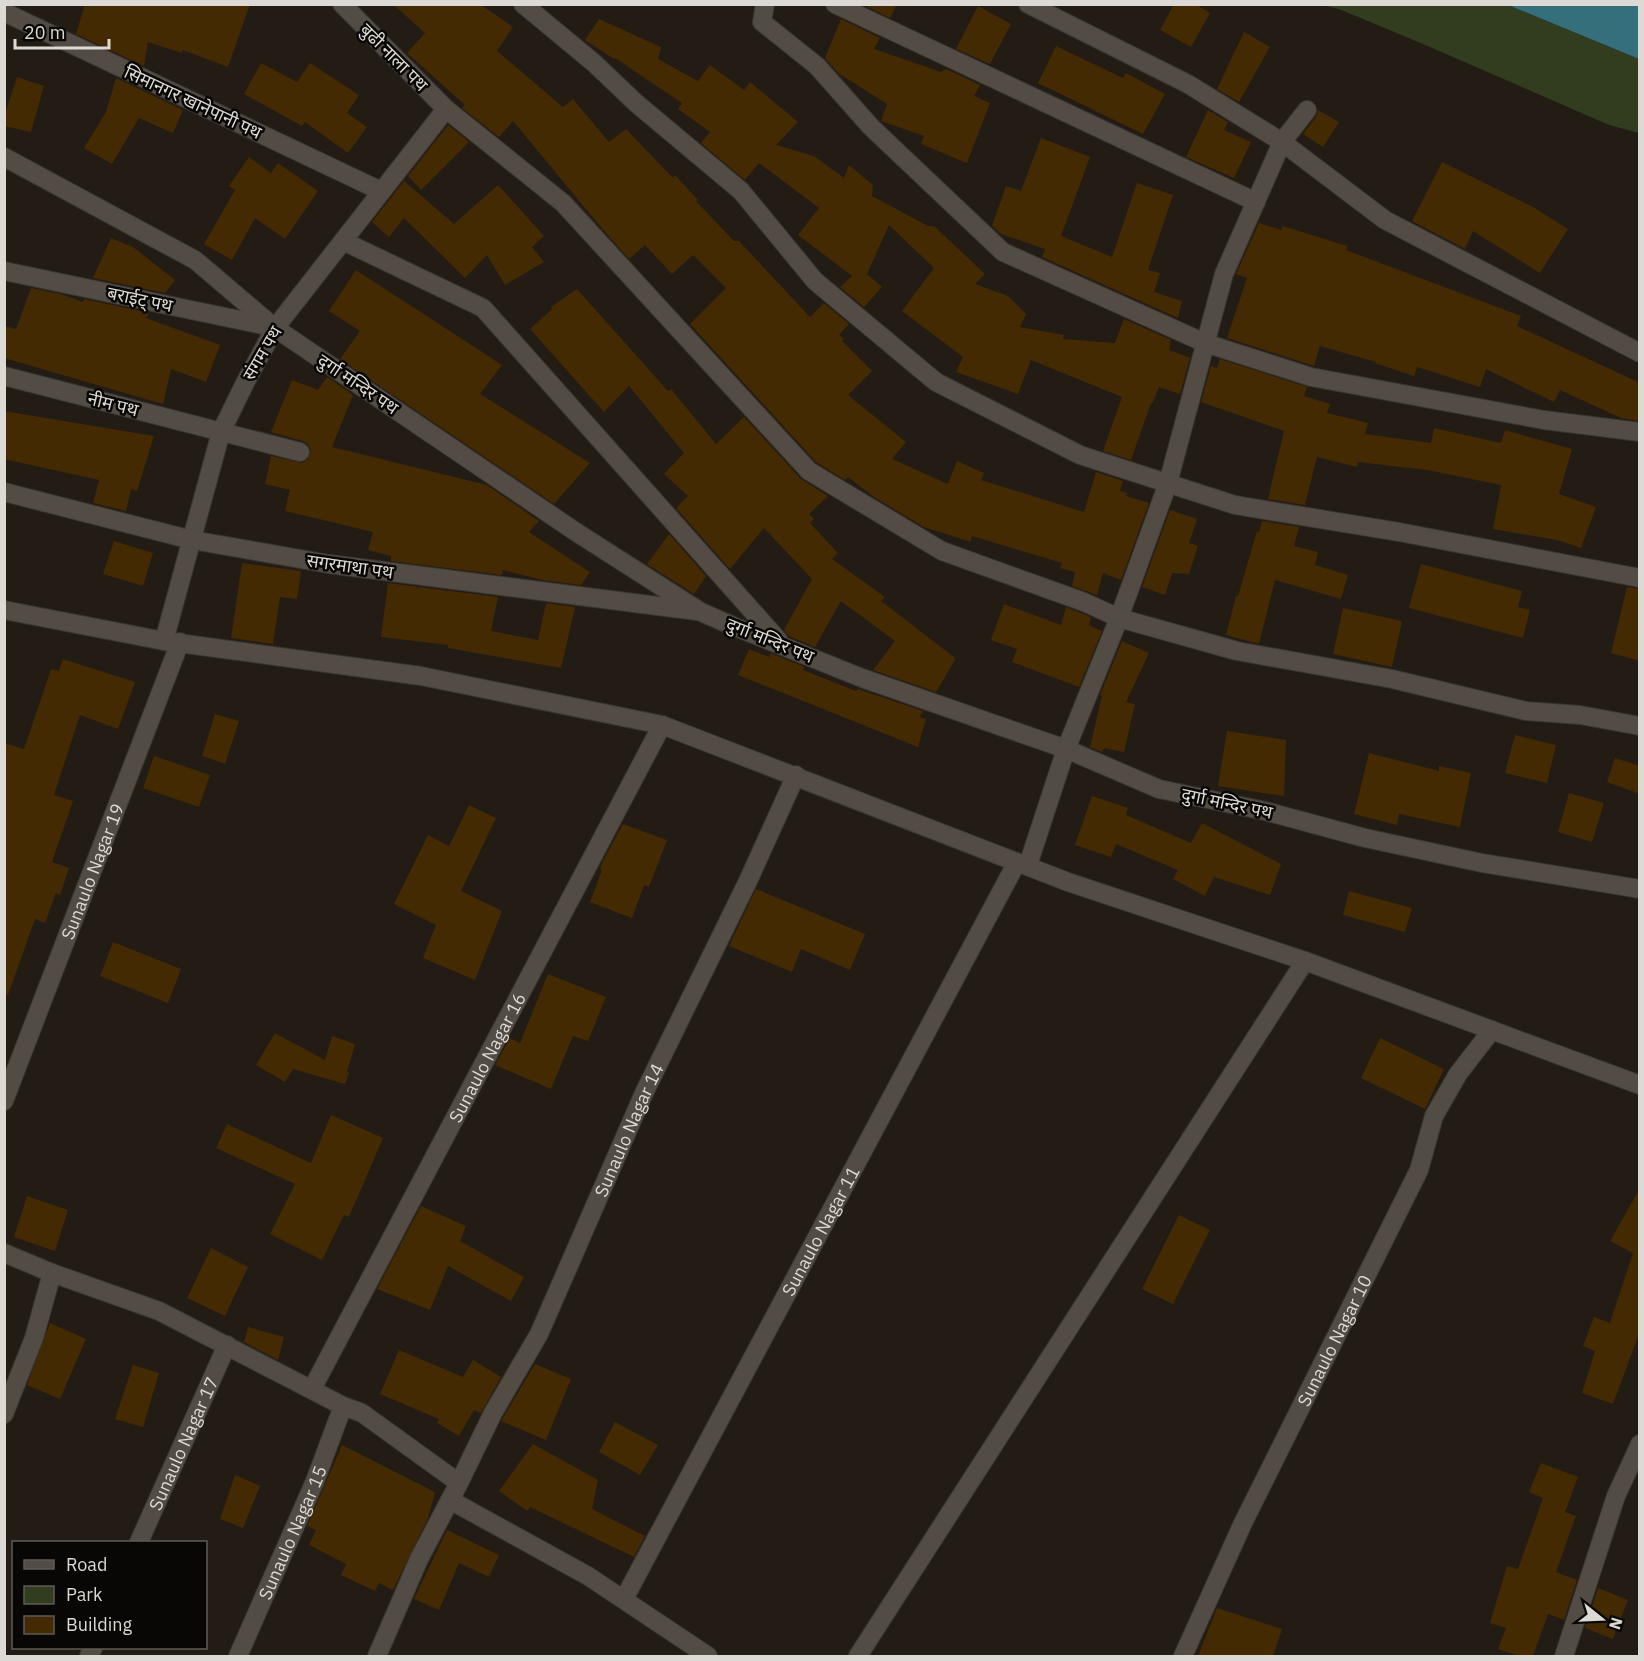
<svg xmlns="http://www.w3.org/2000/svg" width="1644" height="1661" font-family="'IBM Plex Sans','Noto Sans Devanagari',sans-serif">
  <rect width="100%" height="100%" fill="#221c15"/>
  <!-- green -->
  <path fill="#323d1f" d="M 1321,5 L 1508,5 L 1639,59 L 1639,133 L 1609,125 L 1430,47 L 1339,9 Z"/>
  <!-- water -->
  <path fill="#356f7c" d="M 1508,5 L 1639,5 L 1639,59 Z"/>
  <!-- building -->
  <path fill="#432a02" d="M 85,4 L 250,4 L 228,67 L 183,50 L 182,53 L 148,42 L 144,66 L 76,34 Z
    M 393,4 L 480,4 L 513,27 L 497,51 L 563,107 L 573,99 L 609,142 L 626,129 L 673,178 L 675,175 L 698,200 L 696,201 L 734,241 L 739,241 L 810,317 L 824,303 L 849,324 L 839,335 L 844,339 L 842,341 L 872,371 L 848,395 L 906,442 L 892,459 L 948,484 L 957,461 L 984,473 L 981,480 L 1084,512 L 1096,472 L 1123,481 L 1120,491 L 1127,493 L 1126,496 L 1149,503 L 1121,580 L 1103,573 L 1097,595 L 1072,586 L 1075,572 L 1060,568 L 1062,563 L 972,536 L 971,542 L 924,527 L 874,497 L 848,477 L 845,480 L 816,462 L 690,324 L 726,288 L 693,255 L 672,274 L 645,245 L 629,259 L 600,226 L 513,121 L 499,137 L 462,108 L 465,105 L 407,53 L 425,33 Z
    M 862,4 L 897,4 L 890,18 Z
    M 1174,4 L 1195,4 L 1210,13 L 1191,47 L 1160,30 Z
    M 978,6 L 1011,24 L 990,64 L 956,49 Z
    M 599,19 L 661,47 L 658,59 L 698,81 L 710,65 L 744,90 L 750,82 L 798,122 L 776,145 L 814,156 L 844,178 L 849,165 L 873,185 L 872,196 L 928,226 L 934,226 L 985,274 L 975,284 L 1008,296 L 1026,314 L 1020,327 L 1064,335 L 1063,339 L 1115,343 L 1124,319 L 1171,340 L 1169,350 L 1190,358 L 1180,394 L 1159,387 L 1152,404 L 1151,403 L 1131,460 L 1103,451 L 1122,397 L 1031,360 L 1018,394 L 956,372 L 963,357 L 902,311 L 934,268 L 889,225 L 867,274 L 882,287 L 864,307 L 840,287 L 852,276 L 798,235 L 819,208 L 759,163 L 745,180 L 701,143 L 710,132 L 678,109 L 682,103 L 615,58 L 614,59 L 585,40 Z
    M 841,19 L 880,38 L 874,49 L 941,72 L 946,69 L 980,85 L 974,96 L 990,103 L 967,163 L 921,144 L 924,136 L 881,121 L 887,104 L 838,73 L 825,58 Z
    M 1244,32 L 1270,47 L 1239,102 L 1217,89 Z
    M 1056,46 L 1123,78 L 1126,73 L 1165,94 L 1143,134 L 1038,83 Z
    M 261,63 L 297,82 L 310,63 L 359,95 L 347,113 L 367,127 L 348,153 L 305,122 L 302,126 L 244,94 Z
    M 17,77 L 44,86 L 31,132 L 4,126 L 4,117 Z
    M 116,78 L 183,110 L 173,133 L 139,118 L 112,164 L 84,148 L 106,112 Z
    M 1208,110 L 1228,122 L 1224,130 L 1251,142 L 1234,178 L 1186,157 Z
    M 1318,110 L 1339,122 L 1323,147 L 1303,134 L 1316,117 Z
    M 448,125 L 469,142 L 421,190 L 408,176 Z
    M 1041,138 L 1090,157 L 1061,236 L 1112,257 L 1137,183 L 1173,195 L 1148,270 L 1160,273 L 1154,292 L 1182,301 L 1178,318 L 1042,257 L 1045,249 L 1001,234 L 992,226 L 1006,186 L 1021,191 Z
    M 249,157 L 271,173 L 278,163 L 318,191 L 285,239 L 255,218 L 232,260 L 204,244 L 235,190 L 229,186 Z
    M 1442,162 L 1533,207 L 1568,229 L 1540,273 L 1473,231 L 1465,249 L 1412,221 Z
    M 404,181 L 454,224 L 498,185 L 544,236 L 532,247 L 544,262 L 505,285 L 487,255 L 465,278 L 404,218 L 389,237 L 372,222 Z
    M 1259,223 L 1281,230 L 1283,226 L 1347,246 L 1346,250 L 1521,316 L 1517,326 L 1640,383 L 1640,421 L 1621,418 L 1560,390 L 1554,402 L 1486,369 L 1480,387 L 1417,367 L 1414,376 L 1375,363 L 1376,362 L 1320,346 L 1314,366 L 1227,338 L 1247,278 L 1236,274 Z
    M 111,238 L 133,247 L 175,280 L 165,293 L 93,278 Z
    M 356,270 L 502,365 L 480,394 L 590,463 L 554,504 L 340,359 L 360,331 L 329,311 Z
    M 31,288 L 61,294 L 83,302 L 84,299 L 149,313 L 146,318 L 220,345 L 206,382 L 171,369 L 163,404 L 4,358 L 4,326 L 16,329 Z
    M 577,289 L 668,391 L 671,389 L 716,444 L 744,417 L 801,479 L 828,496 L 809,514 L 814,519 L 810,523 L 838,553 L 832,559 L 885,597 L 881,601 L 954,657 L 955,660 L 936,692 L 873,670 L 895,641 L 841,601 L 815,647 L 789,636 L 784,630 L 812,579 L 764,528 L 730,569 L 676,508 L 688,496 L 664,474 L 684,453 L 629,386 L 604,412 L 530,329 L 552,309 L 551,307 Z
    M 1220,359 L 1307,387 L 1304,396 L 1330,404 L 1327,413 L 1368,423 L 1365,434 L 1431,443 L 1434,428 L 1501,443 L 1505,430 L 1572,449 L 1559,494 L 1596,507 L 1581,548 L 1557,540 L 1493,529 L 1501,485 L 1427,470 L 1358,462 L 1357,467 L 1317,457 L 1305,505 L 1268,499 L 1284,431 L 1201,402 L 1211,366 L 1217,368 Z
    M 327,377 L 353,395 L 332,447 L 487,485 L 539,521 L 529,532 L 590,572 L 581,585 L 542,580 L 503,570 L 502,575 L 391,561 L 391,556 L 368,550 L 373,532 L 285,511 L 290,490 L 265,484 L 271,456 L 302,463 L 308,459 L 311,450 L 308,444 L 303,441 L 271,432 L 292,380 L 318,390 Z
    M 4,411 L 154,436 L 137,491 L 131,489 L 126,511 L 93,503 L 99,480 L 4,459 Z
    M 1170,510 L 1197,519 L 1189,543 L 1198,546 L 1189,574 L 1172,573 L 1165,595 L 1142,587 Z
    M 1262,521 L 1299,527 L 1294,546 L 1318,552 L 1315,565 L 1348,575 L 1341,599 L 1275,580 L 1259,644 L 1226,635 L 1236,596 L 1238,596 L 1257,531 L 1259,532 Z
    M 669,534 L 706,576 L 694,594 L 647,564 Z
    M 114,541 L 153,553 L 143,586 L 103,574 Z
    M 242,563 L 301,571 L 297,599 L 280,597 L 273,644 L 231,638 Z
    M 1421,564 L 1522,591 L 1518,607 L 1530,610 L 1523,638 L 1409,608 Z
    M 388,583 L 498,597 L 491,631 L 538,640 L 546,603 L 575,607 L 561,668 L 448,648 L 448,645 L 381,637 Z
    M 1627,587 L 1640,589 L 1640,661 L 1611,653 Z
    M 1004,604 L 1061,625 L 1066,607 L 1091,617 L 1089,625 L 1102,631 L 1079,687 L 1012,662 L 1017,649 L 991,640 Z
    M 1343,608 L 1402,621 L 1392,667 L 1333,654 Z
    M 1122,641 L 1149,653 L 1126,702 L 1135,704 L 1124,752 L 1104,748 L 1102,752 L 1090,747 L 1102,696 L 1100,695 Z
    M 749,649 L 769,657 L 771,653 L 804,667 L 803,670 L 856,691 L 858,689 L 923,711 L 920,717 L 926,719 L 918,747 L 738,675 Z
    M 63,659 L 135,682 L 118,729 L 80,715 L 54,795 L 73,801 L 52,862 L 69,868 L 60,895 L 56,893 L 45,923 L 35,919 L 8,995 L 4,995 L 4,743 L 24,749 L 51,669 L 59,671 Z
    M 215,714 L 239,721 L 225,764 L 202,756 Z
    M 1227,731 L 1286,740 L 1284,796 L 1218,786 Z
    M 1515,735 L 1556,745 L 1547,783 L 1505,773 Z
    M 1369,753 L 1439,771 L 1439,766 L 1471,773 L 1460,827 L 1399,814 L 1397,825 L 1354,814 Z
    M 154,756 L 210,775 L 199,807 L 143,788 Z
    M 1615,758 L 1640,766 L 1640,794 L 1607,782 Z
    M 1569,793 L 1604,803 L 1592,842 L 1558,832 Z
    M 1092,796 L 1128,808 L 1126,815 L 1191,843 L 1202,823 L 1281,864 L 1270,895 L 1214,877 L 1205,896 L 1173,879 L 1178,870 L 1116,844 L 1111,857 L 1075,845 Z
    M 469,805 L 496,818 L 461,891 L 502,911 L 475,980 L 423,958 L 436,925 L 394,904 L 428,835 L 449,846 Z
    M 623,824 L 667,840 L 649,887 L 644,885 L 632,918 L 590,902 L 602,870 L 600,869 L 603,861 Z
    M 756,889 L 865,934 L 850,970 L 801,949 L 792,972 L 729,946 Z
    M 1349,891 L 1412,908 L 1405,932 L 1343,915 Z
    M 113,942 L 181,969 L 168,1003 L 100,976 Z
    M 548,974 L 606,997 L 588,1041 L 573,1036 L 551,1089 L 495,1065 L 510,1038 L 520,1043 Z
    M 275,1033 L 325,1060 L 332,1036 L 355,1044 L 347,1072 L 349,1073 L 345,1084 L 293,1069 L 285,1082 L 256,1065 Z
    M 1380,1038 L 1444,1069 L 1425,1109 L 1361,1078 Z
    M 331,1115 L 383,1138 L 349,1217 L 344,1215 L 322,1260 L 270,1234 L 295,1184 L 216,1148 L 227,1124 L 311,1163 Z
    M 1640,1188 L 1640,1331 L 1613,1404 L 1582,1393 L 1595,1351 L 1583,1346 L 1594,1317 L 1610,1323 L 1633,1253 L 1610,1241 Z
    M 27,1196 L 68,1210 L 55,1251 L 14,1237 Z
    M 421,1206 L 466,1226 L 460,1241 L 524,1277 L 511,1301 L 448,1266 L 430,1310 L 377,1289 Z
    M 1179,1215 L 1210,1230 L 1173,1304 L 1142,1289 Z
    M 211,1248 L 248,1267 L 225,1316 L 187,1298 Z
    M 50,1323 L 86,1339 L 60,1399 L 27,1385 Z
    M 248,1327 L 284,1337 L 278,1360 L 244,1342 Z
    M 399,1350 L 463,1377 L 473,1360 L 501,1377 L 481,1413 L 474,1410 L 459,1436 L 437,1423 L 439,1419 L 380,1394 Z
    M 535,1364 L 571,1379 L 546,1440 L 501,1421 Z
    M 133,1365 L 159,1373 L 143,1427 L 115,1419 Z
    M 615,1422 L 658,1445 L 640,1475 L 599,1452 Z
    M 533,1444 L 598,1480 L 592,1509 L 645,1536 L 634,1557 L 530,1507 L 527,1511 L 499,1491 Z
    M 342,1445 L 435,1492 L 428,1518 L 393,1590 L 379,1583 L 375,1591 L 341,1575 L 346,1564 L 309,1545 L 316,1530 L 307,1526 Z
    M 1541,1463 L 1578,1477 L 1565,1512 L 1576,1516 L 1556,1572 L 1577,1580 L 1564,1620 L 1548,1614 L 1533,1656 L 1519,1656 L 1498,1649 L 1506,1628 L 1490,1623 L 1507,1566 L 1518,1569 L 1543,1498 L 1529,1492 Z
    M 235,1475 L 260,1486 L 243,1528 L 220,1519 Z
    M 447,1530 L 499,1555 L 489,1577 L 459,1563 L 439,1610 L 414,1599 Z
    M 1598,1588 L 1628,1600 L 1613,1639 L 1585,1628 Z
    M 1217,1608 L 1282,1629 L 1273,1656 L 1198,1656 Z"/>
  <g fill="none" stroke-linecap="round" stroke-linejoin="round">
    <defs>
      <g id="minor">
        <path d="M 342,4 L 446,109 L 563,203 L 809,471 L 942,551 L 1084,602 L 1119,618 L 1237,651 L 1392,679 L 1526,711 L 1580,715 L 1640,726"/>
        <path d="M 523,4 L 594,63 L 636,103 L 741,191 L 815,281 L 936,382 L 1080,455 L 1235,505 L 1399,532 L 1640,578"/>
        <path d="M 765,4 L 762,22 L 817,66 L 871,127 L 1003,252 L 1205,343 L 1311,377 L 1544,420 L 1640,432"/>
        <path d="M 835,4 L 1256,202"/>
        <path d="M 1028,4 L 1188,84 L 1282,142 L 1385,220 L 1640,353"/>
        <path d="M 4,12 L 381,191"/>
        <path d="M 4,157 L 195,260 L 275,328 L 576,532 L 701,612 L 733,626 L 862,678 L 1066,749 L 1159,789 L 1265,811 L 1365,838 L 1482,863 L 1640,889"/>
        <path d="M 343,241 L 483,308 L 779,641"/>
        <path d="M 4,271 L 273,327"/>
        <path d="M 4,376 L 300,452"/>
        <path d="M 4,492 L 192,540 L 329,564 L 697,611"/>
        <path d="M 4,610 L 164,641 L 421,676 L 662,725 L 1068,882 L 1305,961 L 1640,1085"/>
        <path d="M 164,641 L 221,432 L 246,381 L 275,328 L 446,109"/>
        <path d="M 1028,865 L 1066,749 L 1119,618 L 1168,483 L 1224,274 L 1282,142 L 1307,110"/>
        <path id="s1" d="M 4,1101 L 180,642"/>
        <path d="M 4,1253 L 52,1273 L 159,1311 L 343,1406 L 362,1413 L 459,1483 L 450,1500 L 588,1576 L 708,1656"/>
        <path id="s2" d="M 312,1389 L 662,725"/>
        <path d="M 4,1414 L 34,1338 L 52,1273"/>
        <path id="s3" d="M 459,1483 L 493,1413 L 539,1334 L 644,1093 L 748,881 L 796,775"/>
        <path id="s4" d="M 139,1542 L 227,1345"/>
        <path id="s5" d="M 624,1599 L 1017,862"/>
        <path d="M 89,1656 L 93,1648"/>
        <path id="s6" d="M 238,1656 L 315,1481 L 343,1406"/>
        <path d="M 377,1656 L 419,1559 L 450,1500"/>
        <path d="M 858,1656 L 1305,961"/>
        <path id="s7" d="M 1183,1656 L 1243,1523 L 1419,1170 L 1434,1116 L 1458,1074 L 1492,1030"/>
        <path d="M 1564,1656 L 1616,1496 L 1640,1444"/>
      </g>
    </defs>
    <!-- minor casing -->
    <use href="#minor" stroke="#393531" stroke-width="20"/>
    <!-- minor -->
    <use href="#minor" stroke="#534c44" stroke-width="18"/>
  </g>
  <g text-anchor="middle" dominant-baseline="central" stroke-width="5" stroke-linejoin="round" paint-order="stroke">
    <!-- street labels -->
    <g font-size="18" fill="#ddd9d4" stroke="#090705">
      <text transform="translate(394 57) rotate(45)">बुढी नाला पथ</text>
      <text transform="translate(193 102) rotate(25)">सिमानगर खानेपानी पथ</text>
      <text transform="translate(140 299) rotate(12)">बराईट् पथ</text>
      <text transform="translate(262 353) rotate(-60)">संगम पथ</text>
      <text transform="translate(358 384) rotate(34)">दुर्गा मन्दिर पथ</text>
      <text transform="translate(113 404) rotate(14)">नीम पथ</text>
      <text transform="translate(350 566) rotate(8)">सगरमाथा पथ</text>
      <text transform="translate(770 640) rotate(22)">दुर्गा मन्दिर पथ</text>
      <text transform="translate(1227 803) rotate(12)">दुर्गा मन्दिर पथ</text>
      <text stroke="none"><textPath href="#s1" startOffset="246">Sunaulo Nagar 19</textPath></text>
      <text stroke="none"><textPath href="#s2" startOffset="375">Sunaulo Nagar 16</textPath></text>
      <text stroke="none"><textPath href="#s3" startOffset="392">Sunaulo Nagar 14</textPath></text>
      <text stroke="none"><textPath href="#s5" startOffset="417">Sunaulo Nagar 11</textPath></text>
      <text stroke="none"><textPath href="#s7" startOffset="350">Sunaulo Nagar 10</textPath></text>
      <text stroke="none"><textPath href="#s4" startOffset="108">Sunaulo Nagar 17</textPath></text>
      <text stroke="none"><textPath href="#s6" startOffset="135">Sunaulo Nagar 15</textPath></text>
    </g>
  </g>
  <!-- border -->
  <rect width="1644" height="1661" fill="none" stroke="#ddd9d4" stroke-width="12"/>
  <!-- legend -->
  <rect x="12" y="1541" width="195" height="108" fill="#090705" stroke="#5e5b58" stroke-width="1.5"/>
  <rect x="24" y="1560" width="30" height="9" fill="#534c44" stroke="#5e5b58" stroke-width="1.5"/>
  <text x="66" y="1571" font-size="18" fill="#ddd9d4">Road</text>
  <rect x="24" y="1586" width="30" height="18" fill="#323d1f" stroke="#5e5b58" stroke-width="1.5"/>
  <text x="66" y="1601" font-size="18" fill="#ddd9d4">Park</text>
  <rect x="24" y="1616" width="30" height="18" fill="#432a02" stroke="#5e5b58" stroke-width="1.5"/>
  <text x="66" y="1631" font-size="18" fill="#ddd9d4">Building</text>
  <!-- north arrow -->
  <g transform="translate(1602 1619) rotate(108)" stroke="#090705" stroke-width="4.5" paint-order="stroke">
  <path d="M0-4.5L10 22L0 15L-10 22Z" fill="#ddd9d4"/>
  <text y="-9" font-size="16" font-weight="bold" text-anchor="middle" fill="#ddd9d4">N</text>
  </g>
  <!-- scale -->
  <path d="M15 39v9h94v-9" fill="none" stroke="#ddd9d4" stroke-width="3"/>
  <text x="24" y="39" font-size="18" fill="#ddd9d4" stroke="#090705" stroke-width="4.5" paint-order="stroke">20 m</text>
</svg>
